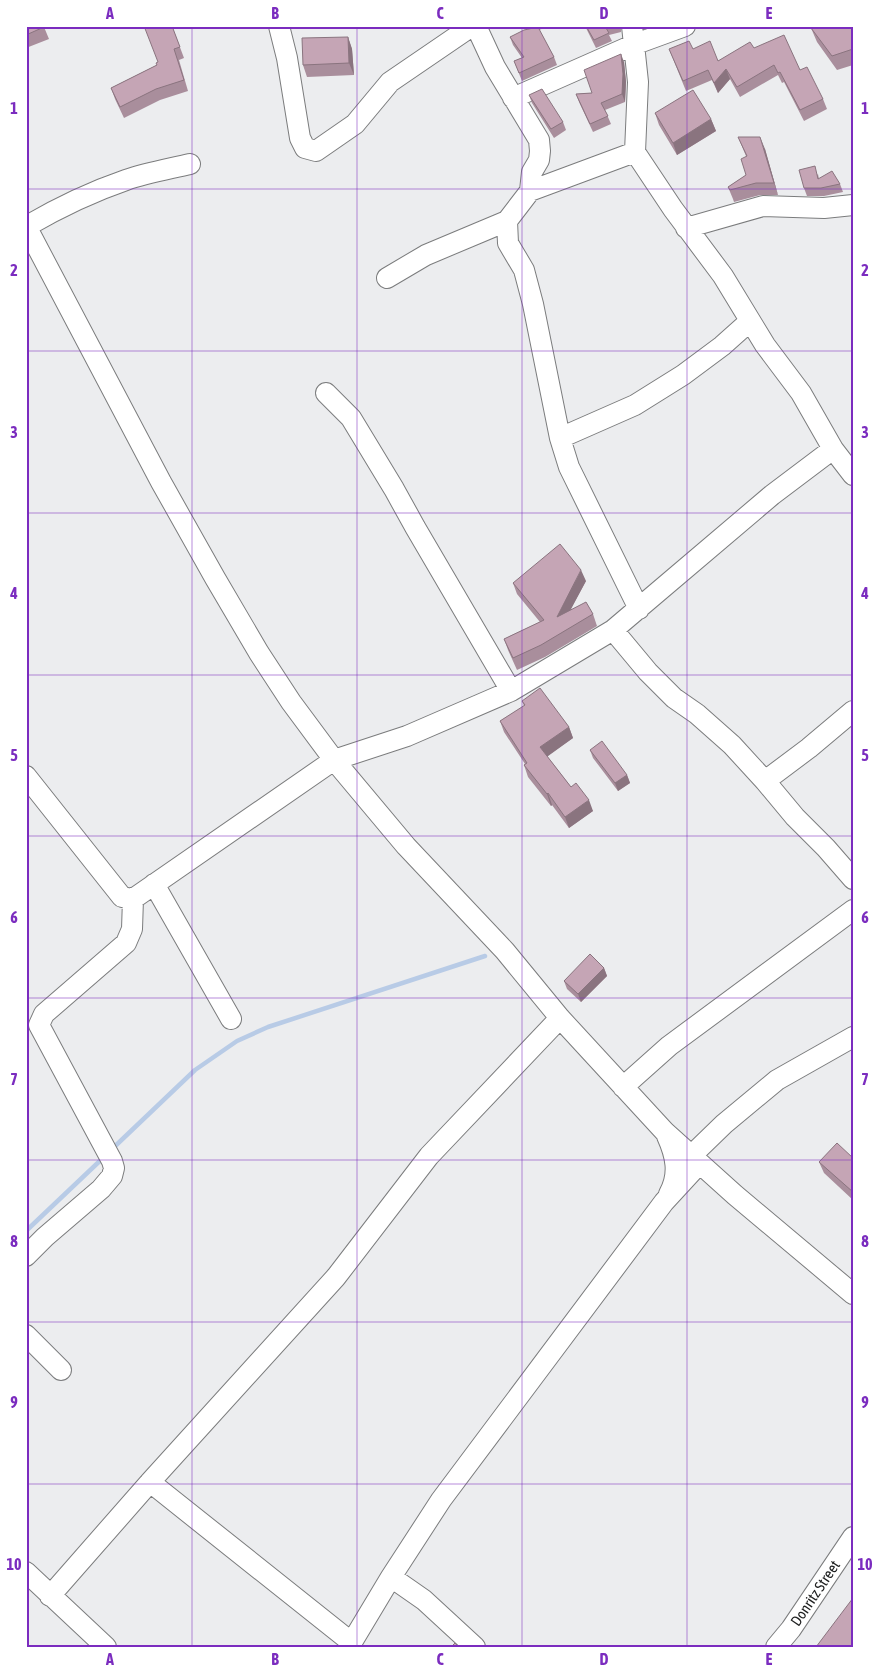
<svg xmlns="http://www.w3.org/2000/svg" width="879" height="1673" font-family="'Asap Condensed',sans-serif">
  <rect width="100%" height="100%" fill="#ecedef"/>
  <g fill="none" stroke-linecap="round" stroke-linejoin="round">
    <!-- stream -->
    <path stroke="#b8cbe6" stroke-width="4.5" d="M 111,1150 L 195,1070 L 237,1041 L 268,1027 L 485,956
      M 26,1231 L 104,1157"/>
    <defs>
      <path id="minor" d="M 279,26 L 287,58 L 300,138 L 305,148 L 316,151 L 355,124 L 390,82 L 472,26
        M 476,26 L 495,67 L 539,140 L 540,151 L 539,160 L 532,172 L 530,191 L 507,221 L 508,243 L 524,270 L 533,304 L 560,438 L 569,467 L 639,609
        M 632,26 L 638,82 L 635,152 L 673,209 L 723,276 L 765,345 L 801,393 L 833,449 L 853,475
        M 513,98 L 633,45 L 685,26
        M 530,191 L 635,152
        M 26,226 L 161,482 L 215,578 L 259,653 L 291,702 L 334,760 L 406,846 L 505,951 L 560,1018 L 665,1132 L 735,1195 L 853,1294
        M 27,226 C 58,208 91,192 126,180 C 146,173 169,169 190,164
        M 686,228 L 763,206 L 824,208 L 853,205
        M 387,278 L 426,255 L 507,221
        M 326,393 L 351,418 L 394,489 L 415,527 L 511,691
        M 560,438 L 635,405 L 683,375 L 722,346 L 750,321
        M 613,630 L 648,672 L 674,698 L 697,714 L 732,745 L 765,781 L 795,817 L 826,848 L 853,879
        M 26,776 L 122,897 L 133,899 L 334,760 L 407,736 L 511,691 L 613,630 L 772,495 L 833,449
        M 765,781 L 809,748 L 853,711
        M 154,884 L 231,1019
        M 623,1087 L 669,1046 L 853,910
        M 667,1136 C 676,1156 680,1174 669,1194
        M 691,1156 L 724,1124 L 777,1080 L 853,1037
        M 26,1256 L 45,1237 L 101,1189 L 112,1176 L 114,1168 L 112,1161 L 39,1025 L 44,1014 L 126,943 L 132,929 L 133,899
        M 26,1335 L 61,1370
        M 150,1482 L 351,1642
        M 26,1572 L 106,1647
        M 391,1577 L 424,1600 L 475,1647
        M 50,1596 L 150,1482 L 336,1277 L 429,1156 L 560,1018
        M 349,1647 L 391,1577 L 441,1500 L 664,1202 L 699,1164
        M 776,1647 L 791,1629 L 853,1537"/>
    </defs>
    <!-- minor casing -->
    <use href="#minor" stroke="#7b7c7d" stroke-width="22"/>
    <!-- minor -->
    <use href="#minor" stroke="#fff" stroke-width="20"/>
  </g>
  <!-- wall -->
  <path fill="#a98e9c" d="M 26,26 L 44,27 L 49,39 L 26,48 Z
    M 172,26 L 184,58 L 179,60 L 188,91 L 160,100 L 124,118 L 115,99 L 111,88 L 157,65 Z
    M 532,26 L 549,26 L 539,30 L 554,57 L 557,65 L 522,81 L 514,61 L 522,58 L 513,45 L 510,37 L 533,28 Z
    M 585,26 L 621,26 L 621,32 L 609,35 L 612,41 L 596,48 Z
    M 821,26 L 853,26 L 853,65 L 837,70 L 817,42 L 811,28 L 822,27 Z
    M 348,37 L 352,49 L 354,75 L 307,77 L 303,65 Z
    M 754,48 L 800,70 L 823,99 L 827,109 L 804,121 L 784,82 L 782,83 L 778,75 L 740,97 L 730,79 L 718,93 L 712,80 L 686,91 L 669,49 L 693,49 L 718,61 Z
    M 624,62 L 626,82 L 625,102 L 605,110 L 611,124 L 593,132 L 579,102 L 576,94 L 592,93 Z
    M 529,95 L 563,122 L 566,130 L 554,138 L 532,103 Z
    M 655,113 L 711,119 L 716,131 L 677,155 L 659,125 Z
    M 738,137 L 765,149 L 778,195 L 760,195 L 734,202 L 733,199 L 728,187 L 746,175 L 746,156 Z
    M 818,174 L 819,179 L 840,184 L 843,192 L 824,196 L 807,196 L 804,188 Z
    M 586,581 L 570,610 L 593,614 L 597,626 L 545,657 L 517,670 L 508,650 L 504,639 L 540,622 L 517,594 L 513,583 Z
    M 522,701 L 569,727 L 573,738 L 547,756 L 571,787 L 593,811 L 569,828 L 552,805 L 551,806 L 528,777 L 524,765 L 525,764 L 504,732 L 500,721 L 524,706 Z
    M 590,750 L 627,775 L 630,783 L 618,791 L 593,758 Z
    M 604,968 L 607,976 L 581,1002 L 567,989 L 564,981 Z
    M 853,1158 L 853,1200 L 824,1173 L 819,1162 Z"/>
  <!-- shaded-wall -->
  <path fill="#8a747f" d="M 348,37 L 352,49 L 354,75 L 349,63 Z
    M 621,54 L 624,62 L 626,82 L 625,102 L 622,94 Z
    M 726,69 L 730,79 L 718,93 L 714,83 Z
    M 711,119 L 716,131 L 677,155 L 673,143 Z
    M 760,137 L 765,149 L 778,195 L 774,183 Z
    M 581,570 L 586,581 L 561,628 L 557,617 Z
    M 569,727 L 573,738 L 544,759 L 540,747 Z
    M 627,775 L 630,783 L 618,791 L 615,783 Z
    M 548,793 L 552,805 L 551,806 L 547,794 Z
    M 589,800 L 593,811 L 569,828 L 565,817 Z
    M 604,968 L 607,976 L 581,1002 L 578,994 Z"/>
  <!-- building -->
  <path fill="#c5a5b5" stroke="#8a747f" d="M 26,26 L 44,26 L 44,27 L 26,35 Z
    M 144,26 L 172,26 L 180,47 L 174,49 L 184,80 L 156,89 L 120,107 L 111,88 L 157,65 L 156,63 L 158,62 Z
    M 586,26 L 610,26 L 606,28 L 609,33 L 594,40 Z
    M 825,26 L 853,26 L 853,49 L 832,56 L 811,28 Z
    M 538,27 L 554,57 L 519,73 L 514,61 L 524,57 L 510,37 L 524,30 Z
    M 784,35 L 800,70 L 807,67 L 823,99 L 800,110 L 780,72 L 778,73 L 774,65 L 737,87 L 726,69 L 714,83 L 708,70 L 683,81 L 669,49 L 689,41 L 693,49 L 710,41 L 718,61 L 750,42 L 754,48 Z
    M 348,37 L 349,63 L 303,65 L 302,38 Z
    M 621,54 L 623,74 L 622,94 L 601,103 L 608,116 L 590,124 L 576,94 L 592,93 L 584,70 Z
    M 542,89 L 563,122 L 551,129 L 529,95 Z
    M 693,90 L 711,119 L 673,143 L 655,113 Z
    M 738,137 L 760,137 L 774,183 L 756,183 L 730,190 L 728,187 L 746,175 L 741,159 L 747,156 Z
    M 815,166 L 818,179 L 832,171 L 840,184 L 821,188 L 804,188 L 799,170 Z
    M 560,544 L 581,570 L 557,617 L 586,602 L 593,614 L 541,645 L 513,658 L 504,639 L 544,620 L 513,583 Z
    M 540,688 L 569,727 L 540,747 L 571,787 L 576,783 L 589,800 L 565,817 L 548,793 L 547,794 L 524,765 L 527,763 L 500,721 L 525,705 L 522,701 Z
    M 602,741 L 627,775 L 615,783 L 590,750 Z
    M 590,954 L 604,968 L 578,994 L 564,981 Z
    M 837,1143 L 853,1158 L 853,1192 L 819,1162 Z
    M 853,1598 L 853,1647 L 816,1647 Z
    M 455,1643 L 459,1647 L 451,1647 Z"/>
  <!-- grid -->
  <path fill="none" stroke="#7b2cbf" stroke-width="1" stroke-opacity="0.55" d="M 192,26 L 192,1647M 357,26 L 357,1647M 522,26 L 522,1647M 687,26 L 687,1647M 26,189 L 853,189M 26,351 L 853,351M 26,513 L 853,513M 26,675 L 853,675M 26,836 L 853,836M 26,998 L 853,998M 26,1160 L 853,1160M 26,1322 L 853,1322M 26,1484 L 853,1484"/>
  <g text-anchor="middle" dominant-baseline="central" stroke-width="4.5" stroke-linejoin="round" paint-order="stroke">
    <!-- street labels -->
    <g font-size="15" fill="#202121" stroke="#fff">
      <text transform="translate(815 1593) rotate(-56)">Donritz Street</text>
    </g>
  </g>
  <!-- border -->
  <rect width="879" height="1673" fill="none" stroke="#ffffff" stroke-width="55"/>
  <rect x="28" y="28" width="824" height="1618" fill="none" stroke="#7b2cbf" stroke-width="2"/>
  <g font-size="16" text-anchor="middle" font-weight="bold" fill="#7b2cbf">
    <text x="110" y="19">A</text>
    <text x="275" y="19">B</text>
    <text x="440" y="19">C</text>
    <text x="604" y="19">D</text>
    <text x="769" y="19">E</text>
    <text x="14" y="114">1</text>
    <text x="865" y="114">1</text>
    <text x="14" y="276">2</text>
    <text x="865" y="276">2</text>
    <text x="14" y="438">3</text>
    <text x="865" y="438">3</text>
    <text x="14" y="599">4</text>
    <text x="865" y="599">4</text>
    <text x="14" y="761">5</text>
    <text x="865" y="761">5</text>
    <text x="14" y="923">6</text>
    <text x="865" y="923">6</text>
    <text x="14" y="1085">7</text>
    <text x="865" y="1085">7</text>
    <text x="14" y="1247">8</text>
    <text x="865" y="1247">8</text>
    <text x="14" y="1408">9</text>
    <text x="865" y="1408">9</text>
    <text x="14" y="1570">10</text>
    <text x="865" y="1570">10</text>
    <text x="110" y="1665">A</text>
    <text x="275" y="1665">B</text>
    <text x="440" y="1665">C</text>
    <text x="604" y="1665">D</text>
    <text x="769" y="1665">E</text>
  </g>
</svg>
